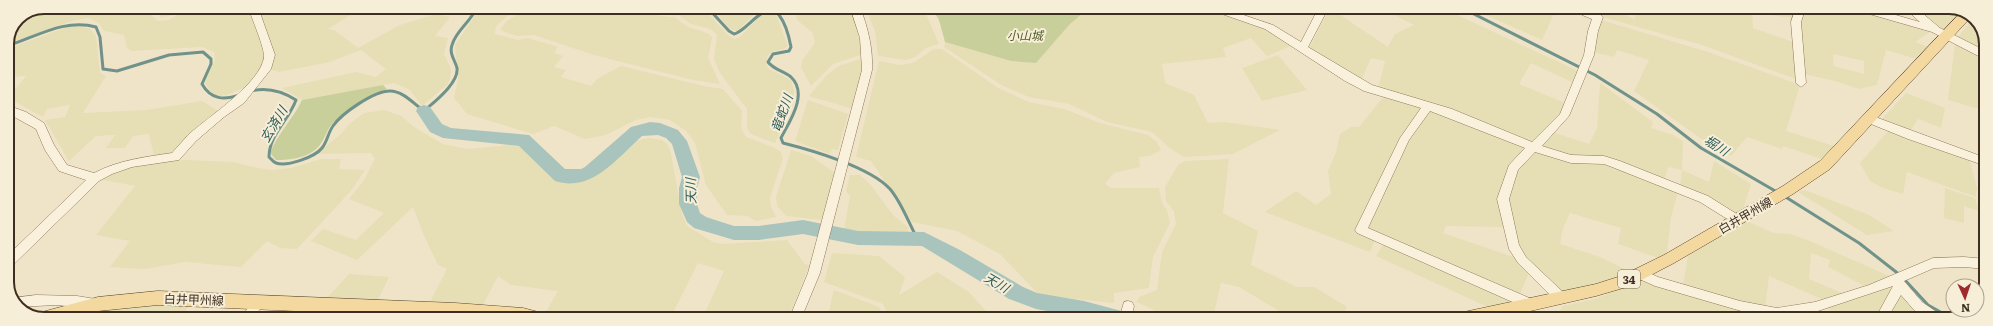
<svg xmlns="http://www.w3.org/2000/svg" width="1993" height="326" font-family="Literata,'Noto Sans JP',serif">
  <rect width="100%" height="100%" fill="#f0e4c8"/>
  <!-- farmland -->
  <path fill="#e6deb5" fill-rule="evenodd" d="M 44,7 L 146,7 L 153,17 L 158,21 L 169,20 L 191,7 L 251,7 L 268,55 L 266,63 L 246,87 L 227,95 L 219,96 L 211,92 L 205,83 L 207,76 L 215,61 L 214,52 L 202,47 L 131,51 L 127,47 L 124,35 L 104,31 L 99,23 L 88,18 L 72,21 L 7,44 L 18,18 Z
    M 154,7 L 186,7 L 170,16 L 161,17 Z
    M 257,7 L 361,7 L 362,8 L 328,29 L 334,30 L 358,48 L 400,25 L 436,14 L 450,17 L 435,36 L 448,38 L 444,54 L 451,69 L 450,80 L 447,85 L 422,106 L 410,90 L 394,83 L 302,100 L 282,88 L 356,72 L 376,77 L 386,69 L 361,50 L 330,62 L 279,72 L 269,69 Z
    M 490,7 L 497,7 L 512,12 L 496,26 L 495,34 L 518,40 L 528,38 L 558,47 L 554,53 L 563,56 L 554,67 L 566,70 L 561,77 L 591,86 L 597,79 L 621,66 L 704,86 L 723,89 L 742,111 L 741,128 L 746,137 L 773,147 L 780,151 L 783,158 L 770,198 L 771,207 L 776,217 L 756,221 L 747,216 L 727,215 L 706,185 L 695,143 L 686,131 L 670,120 L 650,117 L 636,120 L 606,135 L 585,139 L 554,126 L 533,134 L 467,114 L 454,98 L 458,80 L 455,45 L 480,8 Z
    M 542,7 L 648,7 L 660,16 L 674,17 L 688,27 L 707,33 L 710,35 L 712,38 L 708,58 L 720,84 L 693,80 L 594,55 L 534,35 L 517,36 L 502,31 L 501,28 L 507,21 L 524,10 L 539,14 L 544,8 Z
    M 655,7 L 702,7 L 730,37 L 735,39 L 741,36 L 760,16 L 773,13 L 777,17 L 788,46 L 784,49 L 774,51 L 768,55 L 766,63 L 769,69 L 791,80 L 794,90 L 793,101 L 775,143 L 751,134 L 747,128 L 747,109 L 720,73 L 714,59 L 717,35 L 710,29 L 691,24 L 677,14 L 662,12 Z
    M 711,7 L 762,7 L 737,31 L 730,29 Z
    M 795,7 L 850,7 L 861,35 L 863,51 L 860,55 L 833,64 L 811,86 L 801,67 L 802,61 L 815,43 L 813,33 L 797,20 Z
    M 865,7 L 923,7 L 939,44 L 926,48 L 915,57 L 906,60 L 878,56 L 875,31 Z
    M 1090,7 L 1187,7 L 1223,13 L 1271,31 L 1293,45 L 1267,56 L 1251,38 L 1223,48 L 1226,57 L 1162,64 L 1165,83 L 1194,95 L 1208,123 L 1224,122 L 1280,130 L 1233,154 L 1184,157 L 1171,149 L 1152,132 L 1107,122 L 1069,104 L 1029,97 L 1003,86 L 944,47 L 945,42 L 1011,61 L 1036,63 L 1070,24 Z
    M 1384,7 L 1440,7 L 1580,72 L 1574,83 L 1531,63 L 1519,84 L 1565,103 L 1561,115 L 1532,143 L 1460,112 L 1378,89 L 1385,61 L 1371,58 L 1361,81 L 1309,48 L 1330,8 L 1388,47 L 1395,34 L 1414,25 L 1390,13 Z
    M 1468,7 L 1557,7 L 1542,40 Z
    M 1590,7 L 1606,7 L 1635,19 L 1636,7 L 1796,7 L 1792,18 L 1752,12 L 1753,28 L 1793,42 L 1796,79 L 1702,45 L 1599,16 L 1589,12 Z
    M 1806,7 L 1846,7 L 1930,32 L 1915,42 L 1929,47 L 1917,59 L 1886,50 L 1877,85 L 1859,89 L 1835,81 L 1804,74 L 1801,20 ZM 1833,54 L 1864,61 L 1864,74 L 1834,66 Z
    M 1915,7 L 1954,7 L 1962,11 L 1945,31 Z
    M 1974,17 L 1986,39 L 1986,54 L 1957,38 Z
    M 1601,20 L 1708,52 L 1800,85 L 1786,131 L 1834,146 L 1822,159 L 1783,146 L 1782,149 L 1747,137 L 1731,156 L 1700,138 L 1634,91 L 1649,60 L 1617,50 L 1614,57 L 1593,52 Z
    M 79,26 L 90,29 L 96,36 L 100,73 L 106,76 L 83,113 L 147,110 L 202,101 L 218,111 L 170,155 L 154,156 L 149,134 L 133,136 L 125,148 L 106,148 L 115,135 L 96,136 L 69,161 L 45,120 L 65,117 L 70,105 L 47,109 L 43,117 L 8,98 L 26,76 L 7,77 L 7,49 L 67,27 Z
    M 1955,44 L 1986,58 L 1986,111 L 1948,100 Z
    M 934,49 L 942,49 L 998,88 L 1029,102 L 1064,109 L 1100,123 L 1148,135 L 1157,142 L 1161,150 L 1150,156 L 1139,157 L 1140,167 L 1114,173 L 1105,184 L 1111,188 L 1159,188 L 1162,203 L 1167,210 L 1170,223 L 1153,257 L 1149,288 L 1114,293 L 1114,303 L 1039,295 L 1000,254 L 957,231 L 912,222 L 871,161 L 856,157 L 879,61 L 899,65 L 913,63 Z
    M 1278,55 L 1307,90 L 1262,101 L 1242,68 Z
    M 860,59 L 863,61 L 863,70 L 853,109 L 809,96 L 827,75 L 839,66 Z
    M 1600,83 L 1653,122 L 1651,128 L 1673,135 L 1683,141 L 1682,170 L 1709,182 L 1714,161 L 1751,184 L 1743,209 L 1736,213 L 1729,211 L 1680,187 L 1682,170 L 1668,167 L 1664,180 L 1626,164 L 1572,156 L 1540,147 L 1552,132 L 1589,144 L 1597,128 Z
    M 1906,93 L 1945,108 L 1941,128 L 1918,119 L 1909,133 L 1880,121 Z
    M 1384,96 L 1424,107 L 1356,232 L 1375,240 L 1370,252 L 1265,212 L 1296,191 L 1316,205 L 1331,194 L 1328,171 L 1336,152 L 1340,134 L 1351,127 L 1359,127 Z
    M 808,100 L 848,114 L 838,150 L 832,149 L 830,154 L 795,141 Z
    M 384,110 L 401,116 L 417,129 L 443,144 L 468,149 L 509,145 L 520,147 L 559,179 L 583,180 L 595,174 L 620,150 L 634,141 L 649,138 L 662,140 L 668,145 L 671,154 L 682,214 L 687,226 L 713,242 L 723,244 L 787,240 L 804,263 L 809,266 L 792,309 L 786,319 L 702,319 L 724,271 L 698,263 L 670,319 L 568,319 L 545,313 L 558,291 L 511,285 L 498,276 L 482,307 L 429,304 L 447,269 L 438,265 L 425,238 L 413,207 L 357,260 L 311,241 L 323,229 L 356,240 L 384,213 L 349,199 L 364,180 L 375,159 L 371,153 L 316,154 L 341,134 L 348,125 L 364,113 Z
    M 1430,110 L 1528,147 L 1508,169 L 1499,196 L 1505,227 L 1446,226 L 1443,233 L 1516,258 L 1529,273 L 1519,296 L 1366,229 L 1410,138 Z
    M 1890,129 L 1969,158 L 1977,188 L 1976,197 L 1907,172 L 1903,194 L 1883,188 L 1870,181 L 1860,163 Z
    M 791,150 L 811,156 L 835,173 L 822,220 L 786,216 L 777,206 L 776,197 Z
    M 1534,150 L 1574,163 L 1598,163 L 1612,166 L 1678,192 L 1671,217 L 1667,253 L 1658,258 L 1618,244 L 1621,228 L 1570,213 L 1563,228 L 1560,244 L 1600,257 L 1630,272 L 1620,277 L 1562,293 L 1517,250 L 1506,202 L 1516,169 Z
    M 321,159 L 341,159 L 339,169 L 365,170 L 350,192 L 297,249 L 280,248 L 267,241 L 241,267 L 185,262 L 144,269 L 110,267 L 130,241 L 96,235 L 135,186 L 98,179 L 124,169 L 154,161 L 187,160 L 234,162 L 253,167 L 272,170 L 291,168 Z
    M 1229,159 L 1223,213 L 1258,231 L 1251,265 L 1297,287 L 1314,287 L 1347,307 L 1342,319 L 1278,319 L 1284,314 L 1239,287 L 1221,283 L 1214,313 L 1225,311 L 1272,319 L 1172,319 L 1137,302 L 1139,297 L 1157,290 L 1162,252 L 1176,224 L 1174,211 L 1166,201 L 1165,187 L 1178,165 L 1185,161 Z
    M 850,175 L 860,175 L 870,184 L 893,215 L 908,227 L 908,234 L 844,230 L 850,196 L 846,192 Z
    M 1945,188 L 1975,198 L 1979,211 L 1964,206 L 1964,223 L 1944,218 Z
    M 1805,190 L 1869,215 L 1894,231 L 1867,235 L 1798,192 Z
    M 1747,221 L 1773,233 L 1790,234 L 1810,241 L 1889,276 L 1867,287 L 1828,267 L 1830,260 L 1811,253 L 1809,279 L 1844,294 L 1822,299 L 1769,276 L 1765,309 L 1683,285 L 1688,256 Z
    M 1384,243 L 1518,301 L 1490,308 L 1376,256 Z
    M 832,253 L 879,256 L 905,277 L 899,295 L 937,272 L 969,292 L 993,319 L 890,319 L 883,304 L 824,282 Z
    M 349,274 L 389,277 L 377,302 L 326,299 Z
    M 1640,281 L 1663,286 L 1766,316 L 1766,319 L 1557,319 L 1562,306 L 1595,299 Z
    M 1893,286 L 1880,312 L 1873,319 L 1842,319 L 1826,307 Z
    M 834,290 L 879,307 L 884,319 L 827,319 Z
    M 1901,290 L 1933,319 L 1885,319 Z
    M 191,303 L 180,319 L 90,319 L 97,308 Z"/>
  <!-- green -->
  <path fill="#c9cf9b" d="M 931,7 L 1090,7 L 1070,24 L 1036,63 L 1011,61 L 945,42 L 939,20 Z
    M 383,85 L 387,89 C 367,97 350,108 334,122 C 327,128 325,139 319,146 C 309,158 290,160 276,160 L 270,153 C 278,133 293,119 302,100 Z"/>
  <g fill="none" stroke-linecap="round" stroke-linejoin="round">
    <!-- stream -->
    <path stroke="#6f938a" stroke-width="3" d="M 707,7 L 729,31 L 734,34 C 748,31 763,0 779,15 C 786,24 789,36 791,47 L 789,51 L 773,54 L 768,62 C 774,70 784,71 791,77 C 809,94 789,122 781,138 L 783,143 C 811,150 870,167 890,189 C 902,203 909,224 918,240
      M 1460,7 L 1595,75 L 1657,114 L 1701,148 L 1777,192
      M 7,46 C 36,37 65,18 96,27 L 100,37 L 103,69 L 117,71 L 169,55 L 203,52 L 211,59 L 211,64 L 202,84 C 211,100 224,100 240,95
      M 251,91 C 267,87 282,91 296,100 C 289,120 269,135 269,157 C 271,159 273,162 276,163 C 287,167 315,157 322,148 C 327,142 328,133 333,126 C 342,113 374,91 390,91 C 403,91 414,104 424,111 C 434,102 459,83 457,68 C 455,60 449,54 452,45 C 456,30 471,22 477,7
      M 1784,196 L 1859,243 L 1900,275
      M 1904,279 L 1928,305 L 1951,318"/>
    <!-- river -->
    <path fill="#a9c4bc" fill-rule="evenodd" d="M 424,105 L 430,107 L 442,124 L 451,128 L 529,135 L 565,169 L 581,169 L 585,167 L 631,127 L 650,122 L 660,123 L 678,130 L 687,141 L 700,177 L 697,188 L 697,204 L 700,213 L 706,217 L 734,226 L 759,226 L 803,220 L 858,231 L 924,232 L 960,250 L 1023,287 L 1037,293 L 1084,301 L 1129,313 L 1131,319 L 1091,319 L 1036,309 L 1009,299 L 922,246 L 858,245 L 803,234 L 759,240 L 734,240 L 694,228 L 687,222 L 679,204 L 679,188 L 682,177 L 672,144 L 666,138 L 658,135 L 642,136 C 617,158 592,193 555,181 L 519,146 L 443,138 L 430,132 L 416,111 L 418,107 Z"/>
    <defs>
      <path id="minor" d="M 248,7 L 258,7 L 275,55 L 271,69 L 244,103 L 224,117 L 196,141 L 179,160 L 132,167 L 112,174 L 99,181 L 11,267 L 7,269 L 7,256 L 86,180 L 59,171 L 45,150 L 36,129 L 7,113 L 7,105 L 26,112 L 44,123 L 54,145 L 67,165 L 94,173 C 119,160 145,157 172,153 C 177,147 183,141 188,135 C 208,117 261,83 264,57 C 265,49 251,16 248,7 Z
        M 850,7 L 860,7 C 868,28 873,48 872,70 L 820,273 L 801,319 L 789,319 L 808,273 L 862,70 L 860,38 Z
        M 1195,7 L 1226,9 L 1273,25 L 1301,42 L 1319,7 L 1329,7 L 1308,47 L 1372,85 L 1452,109 L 1532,142 L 1560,114 L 1584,55 L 1588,31 L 1592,19 L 1582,15 L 1581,7 L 1591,7 L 1590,11 L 1601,15 L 1603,17 L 1598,31 L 1594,55 L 1569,116 L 1542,146 L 1571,155 L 1604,156 L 1620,161 L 1708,196 L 1740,216 L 1742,219 L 1740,222 L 1732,222 L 1700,202 L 1612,167 L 1604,164 L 1571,163 L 1535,152 L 1518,170 L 1509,199 L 1519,245 L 1526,257 L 1565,294 L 1567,298 L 1565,302 L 1561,303 L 1557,302 L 1518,263 L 1509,249 L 1497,199 L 1509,165 L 1525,148 L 1430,111 L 1409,140 L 1368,228 L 1534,300 L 1536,304 L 1534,308 L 1530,309 L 1526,308 L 1357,233 L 1355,230 L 1400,138 L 1421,108 L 1364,91 L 1345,81 L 1265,29 L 1222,14 L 1197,9 Z
        M 1796,7 L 1806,7 L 1801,22 L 1806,83 L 1801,87 L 1796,83 L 1791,22 Z
        M 1850,7 L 1868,7 L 1920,22 L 1903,7 L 1915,7 L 1940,28 L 1986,51 L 1986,60 L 1932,32 L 1852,9 Z
        M 1870,115 L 1986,158 L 1986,166 L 1908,139 L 1866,122 L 1865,119 Z
        M 1964,257 L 1986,259 L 1986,269 L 1964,267 L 1934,268 L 1904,281 L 1922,302 L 1941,315 L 1943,319 L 1927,319 L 1914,310 L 1901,295 L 1887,319 L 1875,319 L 1893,286 L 1815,312 L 1777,318 L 1755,315 L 1655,286 L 1637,278 L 1635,274 L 1637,270 L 1641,269 L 1658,277 L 1740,301 L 1777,308 L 1815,302 L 1869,285 L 1933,258 Z
        M 36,295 L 77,296 L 102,300 L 104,304 L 102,308 L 98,309 L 56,305 L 17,307 L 13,298 Z
        M 259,297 L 263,298 L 265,302 L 253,319 L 240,319 L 255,298 Z
        M 1128,301 L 1132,302 L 1134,306 L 1131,319 L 1119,319 L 1124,302 Z"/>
      <path id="major" d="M 1962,11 L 1972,16 L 1830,169 L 1793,194 L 1674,263 L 1630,286 L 1596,296 L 1495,319 L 1456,319 L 1458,314 L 1464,312 L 1596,284 L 1621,276 L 1664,255 L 1783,186 L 1820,161 Z
        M 158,291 L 455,303 L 523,308 L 546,314 L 548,319 L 483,319 L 158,305 L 98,311 L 68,319 L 39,319 L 35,317 L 36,314 L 42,312 L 98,297 Z"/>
    </defs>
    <!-- minor casing -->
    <use href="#minor" stroke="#8d765c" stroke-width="1"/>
    <!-- major casing -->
    <use href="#major" stroke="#5b4430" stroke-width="1"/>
    <!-- minor -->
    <use href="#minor" fill="#faf1dc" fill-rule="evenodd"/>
    <!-- major -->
    <use href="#major" fill="#f3d9a0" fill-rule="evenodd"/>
  </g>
  <g text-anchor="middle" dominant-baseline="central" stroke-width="4" stroke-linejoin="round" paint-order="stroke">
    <!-- shield labels -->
    <rect fill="#f7eed8" stroke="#756857" stroke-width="1" x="1618" y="270" width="22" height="18" rx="3"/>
    <g font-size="11" font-weight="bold" fill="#3d2e20">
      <text x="1629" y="279">34</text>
    </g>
    <!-- park labels -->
    <g font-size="12" font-style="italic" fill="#4d5a26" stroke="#f7eed8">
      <text x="1025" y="35">小山城</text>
    </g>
    <!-- street labels -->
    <g font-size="12" fill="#3d2e20" stroke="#f7eed8">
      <text transform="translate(1745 215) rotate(-30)">白井甲州線</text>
      <text transform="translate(194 299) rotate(2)">白井甲州線</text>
    </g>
    <!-- water labels -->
    <g font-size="13" font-style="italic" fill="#2f5d5a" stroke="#f7eed8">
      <text transform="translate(781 113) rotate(-70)">竜蛇川</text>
      <text transform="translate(273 124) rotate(-59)">玄済川</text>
      <text transform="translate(1717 145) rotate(32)">堀川</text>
      <text transform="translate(690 191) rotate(-91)">天川</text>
      <text transform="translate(997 282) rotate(30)">天川</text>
    </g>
  </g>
  <!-- crop -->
  <path d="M0 0H1993V326H0ZM44 14H1949A30 30 0 0 1 1979 44V282A30 30 0 0 1 1949 312H44A30 30 0 0 1 14 282V44A30 30 0 0 1 44 14Z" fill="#f7eed8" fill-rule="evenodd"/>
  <path fill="none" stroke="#3d2e20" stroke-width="2" d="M44 14H1949A30 30 0 0 1 1979 44V282A30 30 0 0 1 1949 312H44A30 30 0 0 1 14 282V44A30 30 0 0 1 44 14Z"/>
  <!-- north arrow -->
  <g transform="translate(1965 298) rotate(177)"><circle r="19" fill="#f7eed8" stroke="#ada18e"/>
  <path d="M0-3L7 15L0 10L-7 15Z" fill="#9e2a2b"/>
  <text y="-6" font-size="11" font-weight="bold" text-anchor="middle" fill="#3d2e20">N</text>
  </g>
</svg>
